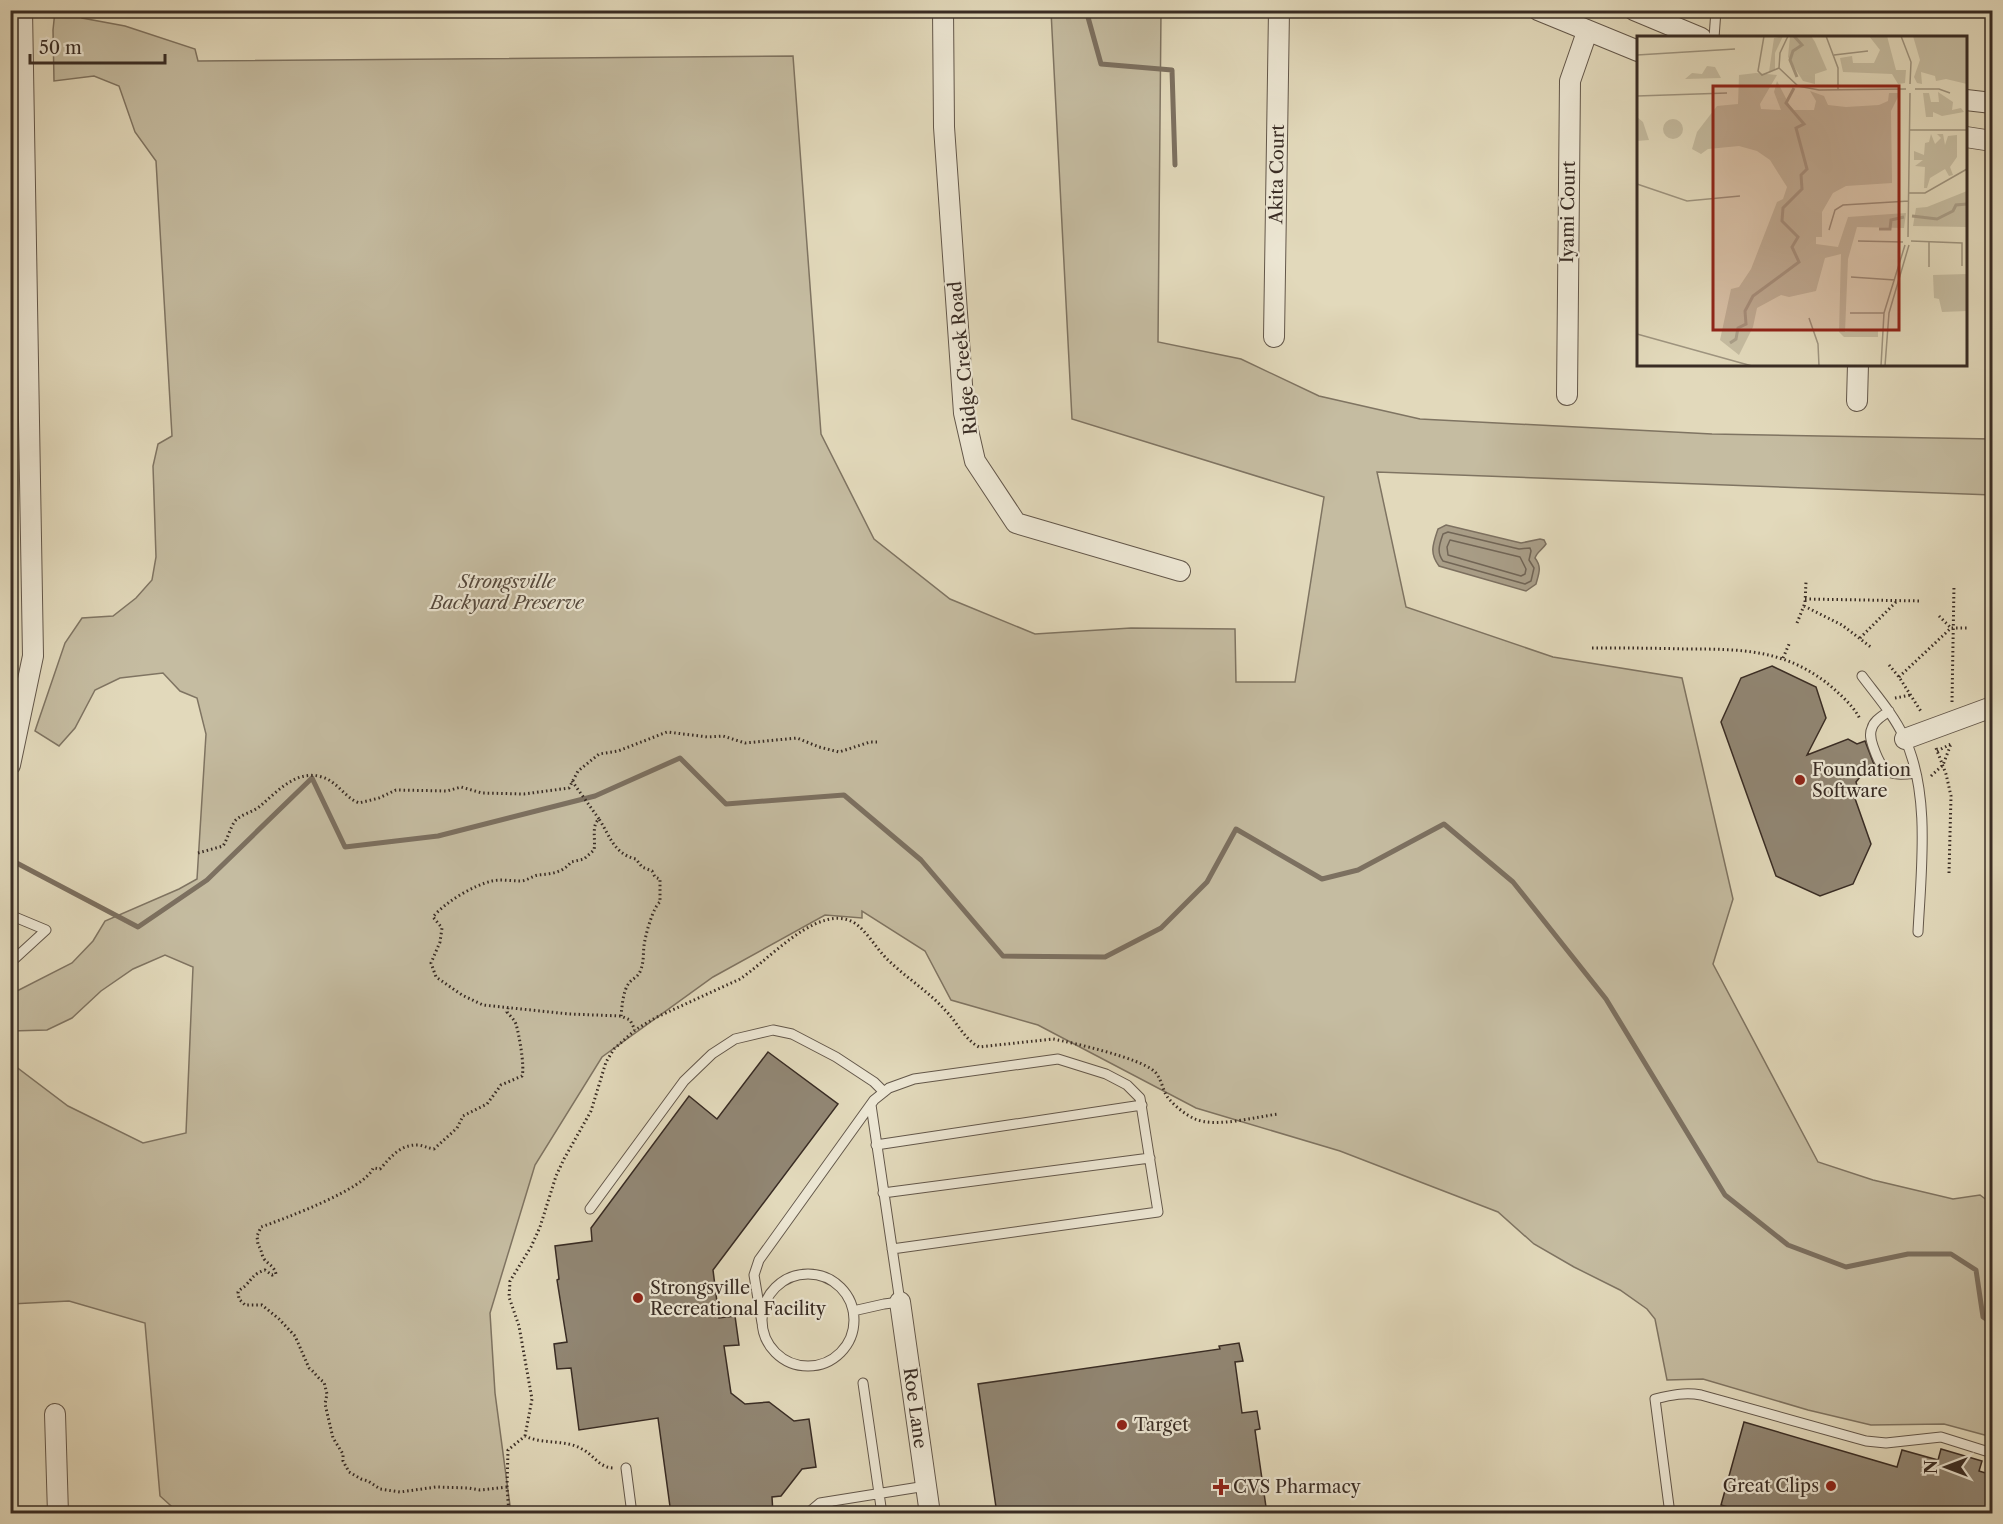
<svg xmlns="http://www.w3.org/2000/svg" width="2003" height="1524" font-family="'Libre Caslon Text',serif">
  <rect width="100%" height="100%" fill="#e2d9bb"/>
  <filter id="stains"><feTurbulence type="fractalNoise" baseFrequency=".00333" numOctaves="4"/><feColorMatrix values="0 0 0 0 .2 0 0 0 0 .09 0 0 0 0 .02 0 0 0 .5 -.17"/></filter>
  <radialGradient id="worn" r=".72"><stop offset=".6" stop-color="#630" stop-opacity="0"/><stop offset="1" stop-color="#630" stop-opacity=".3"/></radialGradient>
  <!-- green -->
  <path fill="#c5bca1" stroke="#7f7462" stroke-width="1.5" d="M 55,11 L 77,11 L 82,18 L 125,26 L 195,49 L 198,61 L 793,56 L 821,434 L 874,539 L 950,599 L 1035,634 L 1131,628 L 1235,629 L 1236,682 L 1295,682 L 1324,497 L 1072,419 L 1051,11 L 1161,11 L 1158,342 L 1241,359 L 1319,396 L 1420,419 L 1712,434 L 1992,439 L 1992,495 L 1377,472 L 1406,607 L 1553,657 L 1682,678 L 1733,899 L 1713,964 L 1818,1162 L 1873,1180 L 1953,1199 L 1980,1195 L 1992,1204 L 1992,1437 L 1944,1424 L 1871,1425 L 1808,1410 L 1703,1379 L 1667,1380 L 1655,1319 L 1647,1309 L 1620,1290 L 1574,1267 L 1534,1244 L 1498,1212 L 1340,1151 L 1196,1108 L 1038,1025 L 951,1000 L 925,951 L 862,911 L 862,918 L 825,915 L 713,977 L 602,1057 L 535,1165 L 490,1313 L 495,1393 L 511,1513 L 179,1513 L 160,1496 L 145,1323 L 69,1301 L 11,1304 L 11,1063 L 68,1106 L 143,1143 L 186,1133 L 193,967 L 165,955 L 133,969 L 101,991 L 72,1018 L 47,1030 L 11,1031 L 11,994 L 72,963 L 93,941 L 105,921 L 179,889 L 197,879 L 206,734 L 197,698 L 180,691 L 163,673 L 120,678 L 95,690 L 75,728 L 59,746 L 35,731 L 65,643 L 82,618 L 113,616 L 136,598 L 152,580 L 156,557 L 153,466 L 158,444 L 172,436 L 156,161 L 135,132 L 119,86 L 94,76 L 54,81 L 53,30 Z"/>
  <!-- water -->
  <path fill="#a99e88" stroke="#7c7060" stroke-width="1.5" d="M 1446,525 L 1521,543 L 1540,539 L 1544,540 L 1546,544 C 1542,550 1537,552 1535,558 C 1542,567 1539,573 1536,584 L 1526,591 L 1439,566 C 1429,553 1433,544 1438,529 Z"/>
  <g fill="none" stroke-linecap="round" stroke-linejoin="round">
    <!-- shore -->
    <path stroke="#716556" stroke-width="1.5" d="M 1448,532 L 1519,549 L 1530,548 L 1531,551 L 1529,560 L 1534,568 L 1531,581 L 1525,584 L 1443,561 C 1436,552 1440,543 1443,534 Z
      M 1450,540 L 1520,557 L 1526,569 L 1525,574 L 1521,576 L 1448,555 L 1447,547 Z"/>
    <!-- stream -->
    <path stroke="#7c7060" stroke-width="5" d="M 1086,10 L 1101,64 L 1172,70 L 1175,165
      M 11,860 L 138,927 L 207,880 L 312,778 L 345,847 L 438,836 L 595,796 L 680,758 L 726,804 L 844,795 L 921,860 L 1003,956 L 1105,957 L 1161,928 L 1207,882 L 1236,829 L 1322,879 L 1358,870 L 1444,824 L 1513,882 L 1606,999 L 1725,1195 L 1788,1245 L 1846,1267 L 1908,1254 L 1951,1254 L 1976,1270 L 1983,1317 L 1992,1323"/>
  </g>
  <!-- building -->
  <path fill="#918673" stroke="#392c24" stroke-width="1.5" d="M 1772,666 L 1816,687 L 1826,718 L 1807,755 L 1848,739 L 1857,744 L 1865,741 L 1875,767 L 1866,770 L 1856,782 L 1859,793 L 1852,790 L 1871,844 L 1853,884 L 1820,896 L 1776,876 L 1721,722 L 1741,678 Z
    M 768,1052 L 838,1104 L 713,1270 L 719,1318 L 735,1316 L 739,1345 L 724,1346 L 731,1393 L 745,1404 L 769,1402 L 794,1421 L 809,1419 L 816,1467 L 802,1469 L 781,1496 L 772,1497 L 773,1514 L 671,1514 L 658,1418 L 579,1430 L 571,1368 L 557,1369 L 554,1344 L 567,1342 L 557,1280 L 559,1279 L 555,1246 L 592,1241 L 591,1228 L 689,1096 L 717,1119 Z
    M 1239,1343 L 1243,1361 L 1235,1362 L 1242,1413 L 1257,1411 L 1260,1429 L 1255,1430 L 1267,1514 L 997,1514 L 978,1384 L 1220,1349 L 1219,1346 Z
    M 1744,1422 L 1897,1467 L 1902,1450 L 1938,1460 L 1941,1449 L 1982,1461 L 1979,1471 L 1992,1475 L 1992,1514 L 1751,1514 L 1721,1505 Z"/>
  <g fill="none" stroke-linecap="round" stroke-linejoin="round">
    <defs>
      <path id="service" d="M 1988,10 L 1992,15
        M 1714,38 L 1716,10
        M 1862,676 C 1877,696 1893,714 1904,737 C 1931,793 1921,871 1918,932
        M 1889,711 C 1883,716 1874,720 1872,728 C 1869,734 1871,740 1873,746 C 1882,772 1887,777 1915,773
        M 10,915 L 46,930 L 10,963
        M 876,1145 L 1142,1105
        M 883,1193 L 1150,1158
        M 590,1209 L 684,1081 L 712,1054 L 735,1039 L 773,1030 L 792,1034 L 836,1057 L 874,1082 L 884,1092
        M762 1320a46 46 0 1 1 92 0a46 46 0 1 1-92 0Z
        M 853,1311 L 884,1304 L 900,1302 L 871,1105
        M 762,1323 L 754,1275 L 759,1260 L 874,1100 L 889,1088 L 914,1079 L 1058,1059 L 1106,1074 L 1127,1085 L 1140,1098 L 1158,1212 L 892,1249
        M 863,1383 L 882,1514
        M 626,1468 L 632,1514
        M 828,1502 L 830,1514
        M 807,1514 L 820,1503 L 926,1486
        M 1670,1514 L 1655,1399 C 1671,1395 1685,1392 1701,1395 L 1866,1441 L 1886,1443 L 1941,1437 L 1992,1453"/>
      <path id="minor" d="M 943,10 L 944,127 L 964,413 L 975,461 L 1016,523 L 1180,571
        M 1538,10 L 1638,51
        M 1634,10 L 1701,38
        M 1966,100 L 1992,103
        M 1966,137 L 1992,141
        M 1274,337 L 1279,10
        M 1567,395 L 1570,81 L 1587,32
        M 1857,401 L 1858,364
        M 1905,739 L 1992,707
        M 10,765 L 33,656 L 22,10
        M 900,1302 L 930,1514
        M 55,1414 L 58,1514"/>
    </defs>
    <!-- service casing -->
    <use href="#service" stroke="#63574a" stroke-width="11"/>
    <!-- minor casing -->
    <use href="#minor" stroke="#63574a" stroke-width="22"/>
    <!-- path -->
    <path stroke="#392c24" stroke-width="3" stroke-dasharray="1.5 3" stroke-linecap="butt" d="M 1805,599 L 1922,601
      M 1804,606 L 1842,625 L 1872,648
      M 1939,616 L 1951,628
      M 1797,623 L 1805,603 L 1806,582
      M 1860,638 L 1897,601
      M 1592,648 C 1623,648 1654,648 1685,649 C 1742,649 1787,649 1833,688 C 1843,697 1854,707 1860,719
      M 1783,658 L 1790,642
      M 1889,665 L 1899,677 L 1922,713
      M 1899,677 L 1951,628 L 1969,628
      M 1895,698 L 1911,695
      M 1952,702 L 1954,585
      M 1936,748 L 1946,774 L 1951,796 L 1949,873
      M 1937,751 L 1951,744
      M 1931,776 L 1943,765 L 1951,744
      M 572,781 L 599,819
      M 198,853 L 223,846 C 228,838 230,828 235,821 C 241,814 251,813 259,807 C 277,792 296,769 322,777 C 338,782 344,797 359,803 L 379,798 L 396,790 L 447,791 L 461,787 L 482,793 L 524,794 L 569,788 L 578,771 L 599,754 L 618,751 L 667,732 L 708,737 L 723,736 L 745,743 L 797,738 L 819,747 L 839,752 L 870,742 L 877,742
      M 621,1016 C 622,1006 623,991 629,983 C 633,978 639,977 641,969 C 644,961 643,954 644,946 C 645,936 653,907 660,902 L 660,879 L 655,877 L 652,871 L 642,867 L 636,859 C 614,854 610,836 599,819 C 591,826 596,839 594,850 L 584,859 L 571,862 C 563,873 550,874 538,875 C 532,876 527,881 520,881 C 511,881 501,879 492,881 C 474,885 445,902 433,917 L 442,928 L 440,942 L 431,963 L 436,977 L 462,995 L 483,1005 L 569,1014 L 621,1016 L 630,1020 L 635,1030
      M 525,1436 L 532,1399 L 519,1326 L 509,1297 L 510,1281 L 531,1247 L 540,1227 L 556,1176 L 564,1159 L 591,1111 L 606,1062 L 614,1049 L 635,1030 L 655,1018 L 740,979 C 765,962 796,928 826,920 C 836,917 848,918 856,924 C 868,933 876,948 887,959 C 905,977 928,991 945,1010 C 957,1022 964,1039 979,1047 L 1053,1039 C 1074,1043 1139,1058 1154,1071 C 1162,1078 1162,1091 1169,1099 C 1176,1107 1186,1115 1195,1119 C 1216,1128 1255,1117 1278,1114
      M 507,1487 L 480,1490 L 469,1488 L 436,1487 L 400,1492 L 380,1489 L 368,1481 L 361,1479 L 349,1472 L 343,1461 L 343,1454 L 333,1438 L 325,1404 L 327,1394 L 324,1382 C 317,1378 315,1372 309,1368 L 295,1336 L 279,1319 L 262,1305 L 245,1305 L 239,1299 L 238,1292 C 240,1289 243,1288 245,1286 C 253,1278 253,1274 265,1270 L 272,1275 L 276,1274 C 274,1266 269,1265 264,1259 C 261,1254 262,1250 258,1245 L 257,1236 L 261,1227 C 283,1219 366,1189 373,1168 L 380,1169 C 391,1157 400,1144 419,1145 C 424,1146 428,1148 434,1149 L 457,1128 L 463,1116 L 487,1104 L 501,1085 L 522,1076 C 525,1067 519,1034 516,1024 C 514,1019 510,1016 507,1012 L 508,1008
      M 773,1511 L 776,1511 L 776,1514
      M 509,1514 L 507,1487 L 508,1450 L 525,1436 C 544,1445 565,1439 582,1449 C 594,1455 599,1468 614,1468"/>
    <!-- service -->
    <use href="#service" stroke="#ece6d3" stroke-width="9"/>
    <!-- minor -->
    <use href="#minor" stroke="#ece6d3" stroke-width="20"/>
  </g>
  <!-- markers -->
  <g fill="#8f2418" stroke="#ece6d3" stroke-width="2">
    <circle cx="1800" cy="780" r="6"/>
    <circle cx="638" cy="1298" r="6"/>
    <circle cx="1122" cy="1425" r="6"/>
    <circle cx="1831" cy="1486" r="6"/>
    <path d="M1218 1478h6v6h6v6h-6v6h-6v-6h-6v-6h6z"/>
  </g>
  <g text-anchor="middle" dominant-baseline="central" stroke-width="4.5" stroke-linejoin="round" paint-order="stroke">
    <!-- street labels -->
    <g font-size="18" fill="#392c24" stroke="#ece6d3">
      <text transform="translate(1277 174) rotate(-89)">Akita Court</text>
      <text transform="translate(1568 212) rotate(-89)">Iyami Court</text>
      <text transform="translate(963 358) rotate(-96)">Ridge Creek Road</text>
      <text transform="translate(915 1408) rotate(82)">Roe Lane</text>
    </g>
    <!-- park labels -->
    <g font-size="18" font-style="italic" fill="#55493d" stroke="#ece6d3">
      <text x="507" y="582">Strongsville<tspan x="507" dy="21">Backyard Preserve</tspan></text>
    </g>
    <!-- poi labels -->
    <g font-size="18" fill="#392c24" stroke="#ece6d3" text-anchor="start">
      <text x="1812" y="770">Foundation<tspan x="1812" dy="21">Software</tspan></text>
      <text x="650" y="1288">Strongsville<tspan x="650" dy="21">Recreational Facility</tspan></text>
      <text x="1134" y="1425">Target</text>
      <text x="1819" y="1486" text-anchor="end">Great Clips</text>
      <text x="1233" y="1487">CVS Pharmacy</text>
    </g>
  </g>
  <!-- overview -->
  <g transform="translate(1637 36)">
    <rect width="330" height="330" fill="#e2d9bb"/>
    <path d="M 146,0 L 138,17 L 138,33 L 132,36 L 137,2 ZM 153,0 L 174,0 L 178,6 L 190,34 L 178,38 L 178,48 L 166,45 L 151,21 ZM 232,0 L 250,0 L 259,34 L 269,34 L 268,47 L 261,48 L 255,38 L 206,36 L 203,22 L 215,20 L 216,27 L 237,27 L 243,14 ZM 276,0 L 330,0 L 330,48 L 309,43 L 299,45 L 298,40 L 284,36 L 285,48 L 280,47 L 277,41 L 283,24 ZM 70,30 L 78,31 L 84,42 L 48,43 L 55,37 L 65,38 ZM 119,37 L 140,39 L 123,68 L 124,73 L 144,74 L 137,56 L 140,45 L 155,74 L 177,74 L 179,65 L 173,55 L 187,60 L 191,69 L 209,71 L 242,69 L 251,65 L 252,57 L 263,57 L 254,75 L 255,147 L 209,150 L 196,157 L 185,176 L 185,201 L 179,201 L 179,208 L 201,211 L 211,181 L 269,177 L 267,192 L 220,191 L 211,223 L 208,296 L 241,293 L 241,301 L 207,301 L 202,296 L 204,218 L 188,222 L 179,255 L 152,261 L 144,259 L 120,272 L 116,291 L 102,319 L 83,304 L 94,253 L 102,251 L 114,233 L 140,166 L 146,163 L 150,151 L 133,124 L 120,115 L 102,110 L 71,113 L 64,118 L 55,113 L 60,96 L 80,70 L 101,68 L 102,39 ZM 301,56 L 316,66 L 315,74 L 324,72 L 327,76 L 305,80 L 296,76 L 296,81 L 289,81 L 286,57 L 292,57 L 294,66 L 302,66 ZM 0,81 L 6,86 L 12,104 L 0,105 ZM26 93a10 10 0 1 1 20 0a10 10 0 1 1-20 0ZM 294,98 L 298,108 L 304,102 L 300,98 L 306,98 L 308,109 L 311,100 L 320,99 L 320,121 L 313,131 L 316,139 L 312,140 L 308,133 L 293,142 L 290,152 L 287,152 L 288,131 L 278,130 L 286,124 L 277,124 L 277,115 L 287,119 L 288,107 L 292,106 ZM 330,155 L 330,191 L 276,190 L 279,172 L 290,171 ZM 330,238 L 330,275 L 305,276 L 302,263 L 297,262 L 296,239 Z" fill="#c5bca1"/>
    <path fill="none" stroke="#a99e88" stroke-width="3" d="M 157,0 L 165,9 L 156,15 L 153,24 L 160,41M 275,180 L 300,183 L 316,175 L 319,169 L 330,168M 242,193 L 253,193 L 254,184 L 267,181M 93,307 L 99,303 L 101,292 L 109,288 L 108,275 L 116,260 L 162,226 L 155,211 L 161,201 L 145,185 L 146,172 L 165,153 L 164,139 L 170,133 L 159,92 L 167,88 L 149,67 L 157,52"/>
    <path fill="none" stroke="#9e947f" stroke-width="1.5" d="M 127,0 L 121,35 L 125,39 L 142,32M 151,0 L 143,17 L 142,32 L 161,50 L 182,54 L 269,53M 189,0 L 201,32 L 201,54M 264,0 L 274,26 L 273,48M 0,19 L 98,13M 197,19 L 231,15M 278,53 L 302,53 L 313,57M 0,60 L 90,57M 273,94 L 330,94M 0,148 L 50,165 L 103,160M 272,157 L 288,157 L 330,133M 192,194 L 198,174 L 206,169 L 272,165M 271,201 L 273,57M 221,205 L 266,206M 274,205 L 325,207 L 325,230M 292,231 L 292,206M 214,241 L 258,244M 213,277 L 247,277M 172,282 L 181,308 L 182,330M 0,298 L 115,330M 244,330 L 247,277 L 268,209M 248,330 L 252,277 L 272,209"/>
    <path fill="#8f2418" fill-opacity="0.15" stroke="#8f2418" stroke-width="3" d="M 76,50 L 262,50 L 262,294 L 76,294 Z"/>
    <rect width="330" height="330" fill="none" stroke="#392c24" stroke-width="3"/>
  </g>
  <!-- margin -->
  <rect width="2003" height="1524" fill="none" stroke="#e2d9bb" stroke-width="36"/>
  <rect x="12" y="12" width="1979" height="1500" fill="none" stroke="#392c24" stroke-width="3"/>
  <rect x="18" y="18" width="1967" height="1488" fill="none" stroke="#392c24" stroke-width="1.5"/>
  <!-- north arrow -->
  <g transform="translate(1946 1467) rotate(270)" stroke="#ece6d3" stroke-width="4.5" paint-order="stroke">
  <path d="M0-4.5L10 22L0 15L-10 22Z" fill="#392c24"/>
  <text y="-9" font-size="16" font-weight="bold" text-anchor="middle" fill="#392c24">N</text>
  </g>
  <!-- scale -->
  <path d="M30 54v9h135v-9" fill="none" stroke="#392c24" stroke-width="3"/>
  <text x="39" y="54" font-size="18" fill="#392c24" stroke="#ece6d3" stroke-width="4.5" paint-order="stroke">50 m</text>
  <rect width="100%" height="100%" filter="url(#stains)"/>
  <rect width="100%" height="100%" fill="url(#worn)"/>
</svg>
